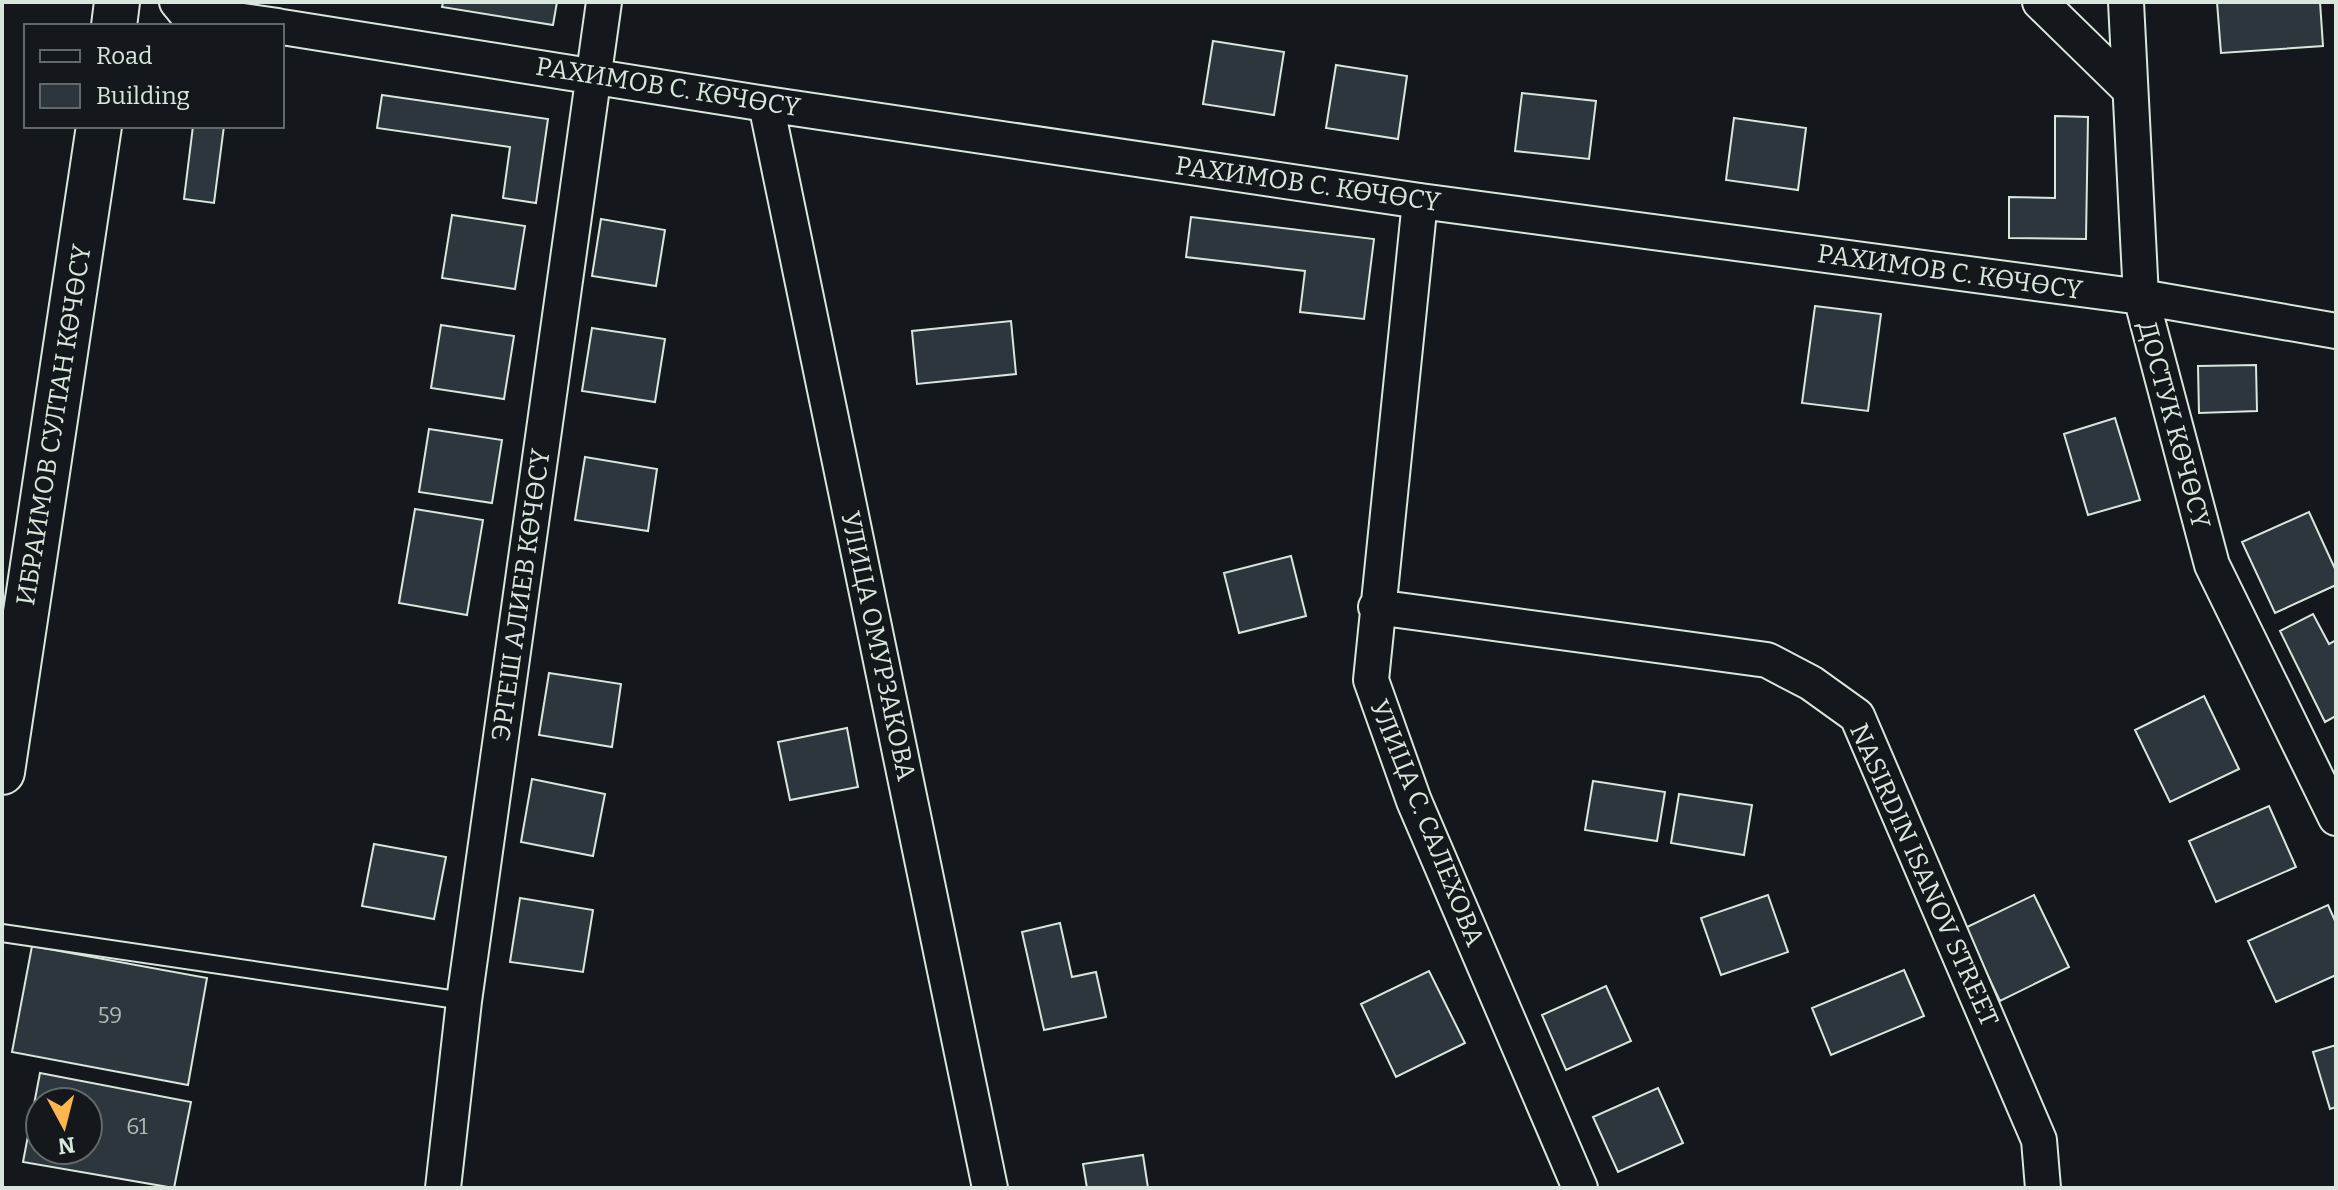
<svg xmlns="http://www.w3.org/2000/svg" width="2338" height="1190" font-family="Bitter,serif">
  <rect width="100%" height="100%" fill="#14181c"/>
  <!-- building -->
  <path fill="#2c363c" stroke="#d8e6dc" stroke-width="2" fill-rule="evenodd" d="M 443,2 L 557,2 L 553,25 L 442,7 Z
    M 2217,2 L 2320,2 L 2323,46 L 2221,53 Z
    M 1213,41 L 1284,52 L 1274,115 L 1203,104 Z
    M 1336,65 L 1407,76 L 1398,139 L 1326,128 Z
    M 1522,93 L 1596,101 L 1589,159 L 1515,151 Z
    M 382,95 L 548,119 L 536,203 L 503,198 L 510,147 L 377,128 Z
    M 2055,116 L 2088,117 L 2086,239 L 2009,238 L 2009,197 L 2055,198 Z
    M 1734,118 L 1806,128 L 1798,190 L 1726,180 Z
    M 193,126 L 224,126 L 214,203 L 184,199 Z
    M 452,215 L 525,226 L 515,289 L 442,278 Z
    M 1191,217 L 1374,239 L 1364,319 L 1300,312 L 1305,271 L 1186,257 Z
    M 601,219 L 665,230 L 656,286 L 592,276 Z
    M 1815,306 L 1881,314 L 1868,411 L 1802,403 Z
    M 1011,321 L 1016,374 L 917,384 L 912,331 Z
    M 441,325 L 514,336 L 504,399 L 431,388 Z
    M 592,328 L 665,339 L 655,402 L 582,391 Z
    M 2256,365 L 2257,411 L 2199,413 L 2198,366 Z
    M 2115,418 L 2140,500 L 2088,515 L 2064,434 Z
    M 429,429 L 502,440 L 492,503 L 419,492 Z
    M 585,457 L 657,469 L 648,531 L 575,520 Z
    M 415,509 L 483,520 L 467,615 L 399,603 Z
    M 2309,512 L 2336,571 L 2336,585 L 2275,613 L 2242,542 Z
    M 1291,556 L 1306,616 L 1239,633 L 1224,573 Z
    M 2313,614 L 2329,644 L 2336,640 L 2336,716 L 2325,722 L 2280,631 Z
    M 549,673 L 621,684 L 612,747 L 539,735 Z
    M 2204,696 L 2239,769 L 2170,802 L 2135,730 Z
    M 847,728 L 858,787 L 790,800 L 778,742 Z
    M 532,779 L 605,794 L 593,856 L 521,842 Z
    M 1593,781 L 1665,792 L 1657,841 L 1585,830 Z
    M 1679,794 L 1752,805 L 1744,855 L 1671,843 Z
    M 2269,806 L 2296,867 L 2216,902 L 2189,841 Z
    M 374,844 L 446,857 L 434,919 L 362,906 Z
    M 1768,895 L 1788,952 L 1721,975 L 1701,918 Z
    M 2034,895 L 2069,967 L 2000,1001 L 1965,928 Z
    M 520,898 L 593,910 L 583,972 L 510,962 Z
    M 2328,905 L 2336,923 L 2336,975 L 2276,1002 L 2248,941 Z
    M 1060,923 L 1072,977 L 1096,972 L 1106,1017 L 1044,1030 L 1022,932 Z
    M 32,946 L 207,978 L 188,1085 L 12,1052 Z
    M 1904,970 L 1924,1016 L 1831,1055 L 1812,1008 Z
    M 1429,971 L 1465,1043 L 1396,1077 L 1361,1004 Z
    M 1606,986 L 1631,1041 L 1566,1070 L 1542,1015 Z
    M 2336,1045 L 2336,1107 L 2330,1109 L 2313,1052 Z
    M 40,1073 L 191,1102 L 174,1188 L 23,1162 ZM 40,1102 L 88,1102 L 88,1150 L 40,1150 Z
    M 1658,1088 L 1683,1143 L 1618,1172 L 1593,1117 Z
    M 1143,1155 L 1148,1188 L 1087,1188 L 1083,1164 Z"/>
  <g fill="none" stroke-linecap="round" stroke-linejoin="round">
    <defs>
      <path id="lane" d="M 2,933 L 464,1001"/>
      <path id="street" d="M 177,2 L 186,13 L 278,26
        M 2040,2 L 2129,89
        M 2126,2 L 2141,297 L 2212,565 L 2336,818
        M 282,27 L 766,104 L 1420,201 L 2141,297 L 2336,331
        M 766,104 L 990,1188
        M 1420,201 L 1371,680 L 1414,801 L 1580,1188
        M 1376,607 L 1767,660 L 1811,683 L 1857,716 L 2039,1140 L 2043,1188
        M 443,1188 L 464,1001 L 604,2"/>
      <path id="secondary" d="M 114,26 L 117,2
        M 2,772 L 99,126"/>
    </defs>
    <!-- lane casing -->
    <use href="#lane" stroke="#d8e6dc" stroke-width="20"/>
    <!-- street casing -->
    <use href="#street" stroke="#d8e6dc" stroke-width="38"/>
    <!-- secondary casing -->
    <use href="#secondary" stroke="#d8e6dc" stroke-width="48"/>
    <!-- lane -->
    <use href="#lane" stroke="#14181c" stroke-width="16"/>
    <!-- street -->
    <use href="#street" stroke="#14181c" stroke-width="34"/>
    <!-- secondary -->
    <use href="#secondary" stroke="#14181c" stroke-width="44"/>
  </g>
  <g text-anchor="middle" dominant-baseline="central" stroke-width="6" stroke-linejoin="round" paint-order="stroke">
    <!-- number labels -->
    <g font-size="22" fill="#adbab4">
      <text x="110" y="1015">59</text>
      <text x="137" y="1126">61</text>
    </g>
    <!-- street labels -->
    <g font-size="26" fill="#d8e6dc" stroke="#14181c">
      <text transform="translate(668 87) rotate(9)">РАХИМОВ С. КӨЧӨСҮ</text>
      <text transform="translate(1308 184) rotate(8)">РАХИМОВ С. КӨЧӨСҮ</text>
      <text transform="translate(1950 272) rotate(8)">РАХИМОВ С. КӨЧӨСҮ</text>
      <text transform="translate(54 425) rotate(-81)">ИБРАИМОВ СУЛТАН КӨЧӨСҮ</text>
      <text transform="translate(2174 425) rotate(75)">ДОСТУК КӨЧӨСҮ</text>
      <text transform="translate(521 595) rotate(-82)">ЭРГЕШ АЛИЕВ КӨЧӨСҮ</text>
      <text transform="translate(878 646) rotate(78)">УЛИЦА ОМУРЗАКОВА</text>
      <text transform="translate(1427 823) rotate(68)">УЛИЦА С. САЛЕХОВА</text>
      <text transform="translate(1924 875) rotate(66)">NASIRDIN ISANOV STREET</text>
    </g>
  </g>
  <!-- border -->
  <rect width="2338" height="1190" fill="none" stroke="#d8e6dc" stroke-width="8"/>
  <!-- legend -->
  <rect x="24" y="24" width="260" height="104" fill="#14181c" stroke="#626a69" stroke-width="2"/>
  <rect x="40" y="50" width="40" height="12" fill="#14181c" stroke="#626a69" stroke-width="2"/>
  <text x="96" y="64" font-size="24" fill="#d8e6dc">Road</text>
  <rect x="40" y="84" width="40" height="24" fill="#2c363c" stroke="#626a69" stroke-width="2"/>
  <text x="96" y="104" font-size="24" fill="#d8e6dc">Building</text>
  <!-- north arrow -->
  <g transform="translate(64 1126) rotate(173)"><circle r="38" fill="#14181c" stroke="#626a69" stroke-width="2"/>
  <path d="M0-6L14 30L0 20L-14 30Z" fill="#ffb74d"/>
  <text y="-12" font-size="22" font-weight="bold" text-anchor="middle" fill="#d8e6dc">N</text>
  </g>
</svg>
